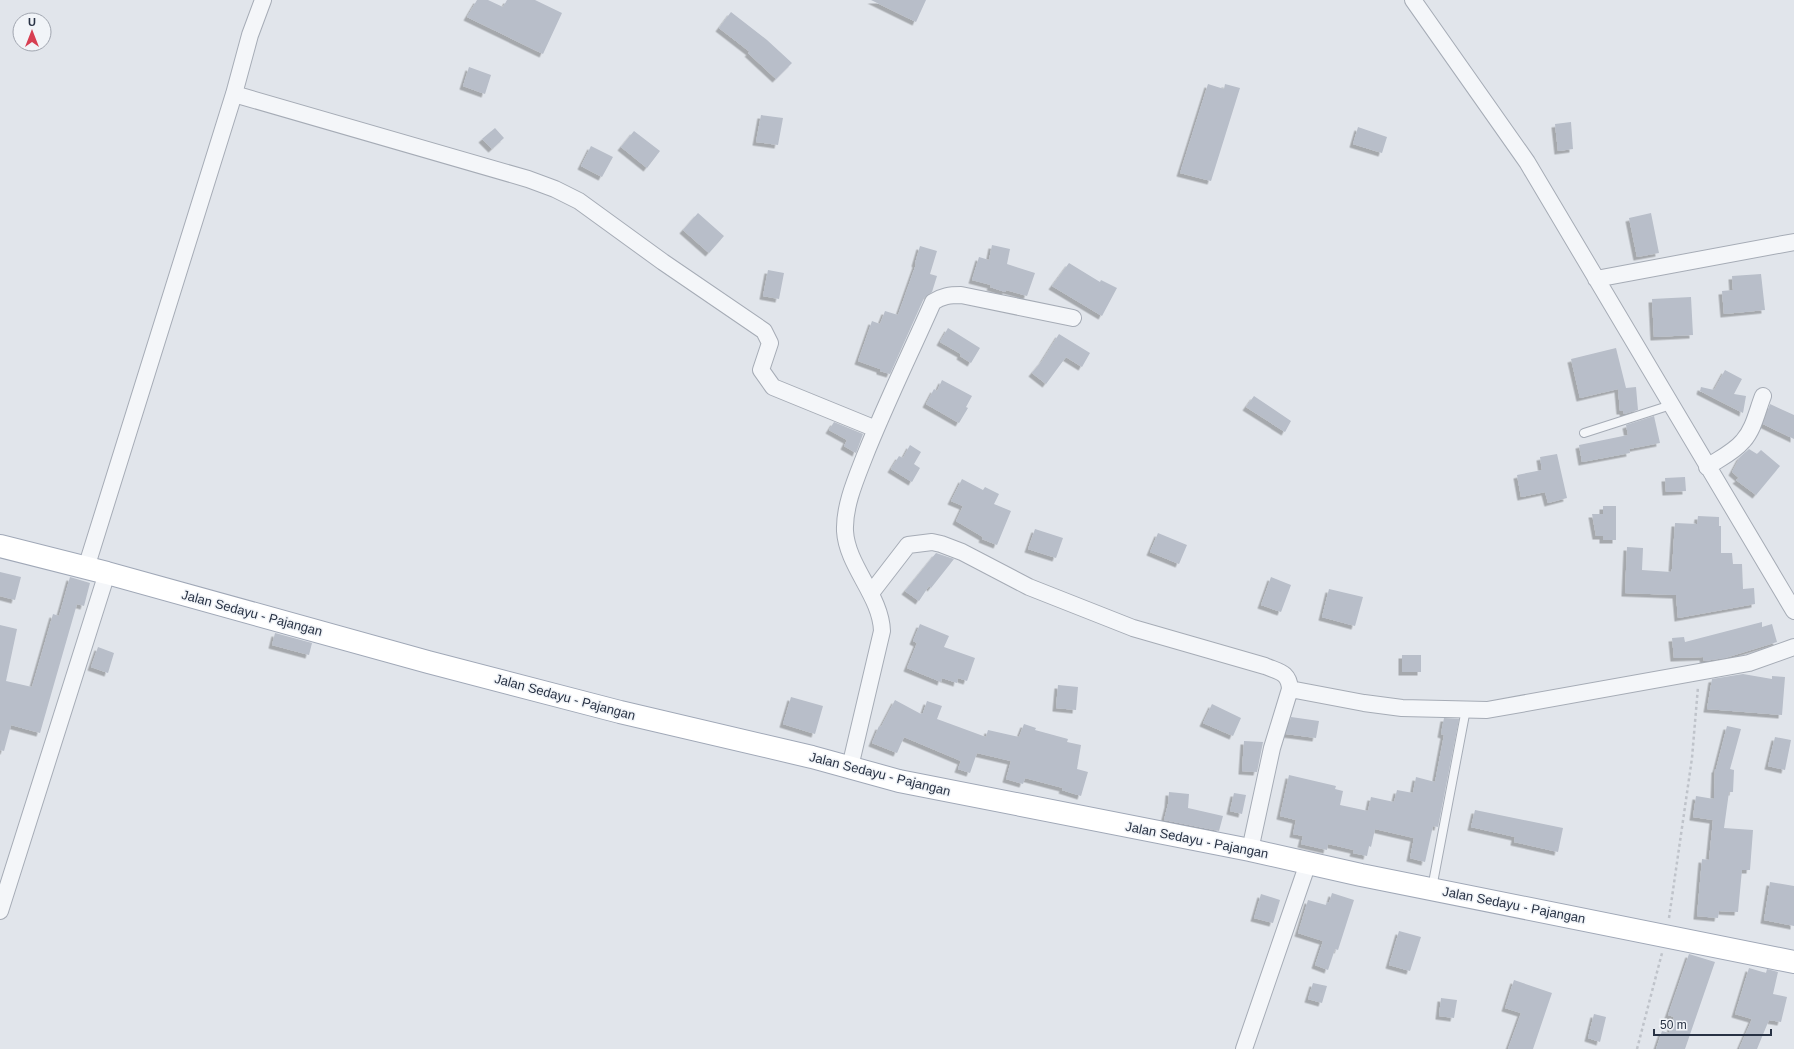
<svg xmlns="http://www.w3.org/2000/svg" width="1794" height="1049" font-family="Helvetica,sans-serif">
  <defs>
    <filter id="shadow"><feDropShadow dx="-3.5" dy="3.5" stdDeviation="0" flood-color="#0004"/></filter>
  </defs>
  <rect width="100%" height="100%" fill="#e1e5eb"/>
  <!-- building -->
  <path fill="#b8bec9" filter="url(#shadow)" d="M 477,0 L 488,0 L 503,7 L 507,0 L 535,0 L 562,13 L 543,54 L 467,17 Z
    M 871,0 L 926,0 L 916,22 Z
    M 731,12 L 767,40 L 792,63 L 776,79 L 748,53 L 750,52 L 719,28 Z
    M 469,67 L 491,75 L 485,94 L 463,86 Z
    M 1208,84 L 1224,89 L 1225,84 L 1240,88 L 1211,181 L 1180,173 Z
    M 761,115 L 783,118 L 778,145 L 756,142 Z
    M 1571,122 L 1573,149 L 1558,151 L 1555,124 Z
    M 1358,127 L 1387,137 L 1382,153 L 1353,144 Z
    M 495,128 L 504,138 L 492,149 L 482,139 Z
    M 634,131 L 660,151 L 647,168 L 621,147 Z
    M 591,146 L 613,157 L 602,177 L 581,166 Z
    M 698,213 L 724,236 L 709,253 L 683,230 Z
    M 1651,213 L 1659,253 L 1637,257 L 1629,218 Z
    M 992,245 L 1010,249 L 1007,264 L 1035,273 L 1027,296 L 1006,290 L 1005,292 L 990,287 L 991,285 L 972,280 L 979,257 L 989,260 Z
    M 920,246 L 937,251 L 930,274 L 937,276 L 932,292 L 924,298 L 890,374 L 880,371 L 880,369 L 858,361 L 872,321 L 880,324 L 885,311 L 898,315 L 916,264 L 915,263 Z
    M 1069,263 L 1100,282 L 1101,280 L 1117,288 L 1102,316 L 1052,286 Z
    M 768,270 L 784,273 L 779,299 L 763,296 Z
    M 1761,274 L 1765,310 L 1724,314 L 1722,291 L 1733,290 L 1732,276 Z
    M 1691,297 L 1693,335 L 1654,337 L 1652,299 Z
    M 948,328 L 980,348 L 971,363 L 960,356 L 961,354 L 940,342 Z
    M 1059,334 L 1090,353 L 1082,367 L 1066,357 L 1046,384 L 1032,373 L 1042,361 Z
    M 1616,348 L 1626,388 L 1636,387 L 1638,410 L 1624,414 L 1623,411 L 1620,411 L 1618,389 L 1580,398 L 1571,359 Z
    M 1725,370 L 1742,379 L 1734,394 L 1746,396 L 1743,413 L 1700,391 L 1701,387 L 1714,390 Z
    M 942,380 L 972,396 L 966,407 L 968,408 L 959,423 L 926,404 L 934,389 L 937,391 Z
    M 1254,396 L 1291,421 L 1285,432 L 1246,407 Z
    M 1770,404 L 1794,415 L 1794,439 L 1763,424 Z
    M 1654,416 L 1660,443 L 1629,449 L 1630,453 L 1582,462 L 1579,445 L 1628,435 L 1626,425 Z
    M 834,422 L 863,434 L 856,453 L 844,446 L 847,440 L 829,430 Z
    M 910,445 L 921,452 L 914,464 L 920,468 L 912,482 L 891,469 L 899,456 L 903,458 Z
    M 1749,449 L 1757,454 L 1761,450 L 1780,466 L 1756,495 L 1736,480 L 1739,478 L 1732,472 L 1740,457 Z
    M 1557,454 L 1567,498 L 1548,503 L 1545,492 L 1521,497 L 1517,475 L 1542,470 L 1540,457 Z
    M 1685,477 L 1686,491 L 1666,492 L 1665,478 Z
    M 962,479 L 983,490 L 985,487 L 999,494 L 994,504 L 1011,511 L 997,545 L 982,539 L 983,537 L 956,521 L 963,506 L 951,501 Z
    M 1603,506 L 1616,506 L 1616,540 L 1603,540 L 1603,536 L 1596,536 L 1592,514 L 1603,514 Z
    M 1698,516 L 1719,517 L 1719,526 L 1721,526 L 1721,553 L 1732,553 L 1733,564 L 1742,564 L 1743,589 L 1754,588 L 1755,604 L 1678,618 L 1676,595 L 1625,593 L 1627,547 L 1643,548 L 1642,570 L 1671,572 L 1672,569 L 1675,523 L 1697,524 Z
    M 1035,529 L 1063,538 L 1056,558 L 1028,549 Z
    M 1158,533 L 1187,545 L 1179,564 L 1150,552 Z
    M 936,553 L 954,559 L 931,588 L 929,586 L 919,601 L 905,591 Z
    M 0,572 L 21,577 L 15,600 L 0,596 Z
    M 70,577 L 90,583 L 84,606 L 77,604 L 40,733 L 11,725 L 4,751 L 0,750 L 0,625 L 17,629 L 6,681 L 32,687 L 53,614 L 59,616 Z
    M 1271,577 L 1291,585 L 1281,612 L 1261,605 Z
    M 1329,589 L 1363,597 L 1355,626 L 1322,617 Z
    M 1762,622 L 1762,627 L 1772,624 L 1777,642 L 1725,658 L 1704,661 L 1703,657 L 1674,658 L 1672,638 L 1684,637 L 1685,642 Z
    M 920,624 L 949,636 L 944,647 L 975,658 L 967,681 L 958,678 L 957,683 L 942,678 L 941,682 L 907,668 L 917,643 L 913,641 Z
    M 275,633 L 312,643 L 309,655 L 272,645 Z
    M 98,647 L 114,653 L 108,673 L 91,667 Z
    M 1402,655 L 1421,655 L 1421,672 L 1402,672 Z
    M 1743,674 L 1772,679 L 1772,676 L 1785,677 L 1782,715 L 1707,709 L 1712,679 Z
    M 1058,685 L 1078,687 L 1076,710 L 1056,708 Z
    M 791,697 L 823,706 L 815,734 L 783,724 Z
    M 895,700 L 921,714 L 923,713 L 927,701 L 942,706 L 937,719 L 986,737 L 988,730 L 1019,737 L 1024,724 L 1036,728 L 1035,730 L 1068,739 L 1067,742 L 1081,745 L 1077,769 L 1088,772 L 1081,796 L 1062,790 L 1063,788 L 1025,778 L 1023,784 L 1006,779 L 1011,761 L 977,753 L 970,773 L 958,769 L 961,761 L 904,737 L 897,753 L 872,743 L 879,726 L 881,727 Z
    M 1212,704 L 1241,718 L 1233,736 L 1203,723 Z
    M 1291,717 L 1319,721 L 1316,738 L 1286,734 Z
    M 1444,718 L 1459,719 L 1438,827 L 1433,826 L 1425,862 L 1410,858 L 1414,838 L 1375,829 L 1371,847 L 1369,846 L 1367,856 L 1353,853 L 1354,850 L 1328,844 L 1327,850 L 1301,844 L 1303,836 L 1293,834 L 1296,820 L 1280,816 L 1289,775 L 1336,786 L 1335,789 L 1343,791 L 1340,805 L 1368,811 L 1371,797 L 1394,802 L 1397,790 L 1413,793 L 1416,777 L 1435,782 L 1444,735 L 1441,734 Z
    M 1727,726 L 1741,729 L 1730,769 L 1734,770 L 1733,792 L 1729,792 L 1724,828 L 1753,830 L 1750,870 L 1742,870 L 1738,912 L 1719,911 L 1718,918 L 1697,916 L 1702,859 L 1709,860 L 1713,820 L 1693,817 L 1696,796 L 1714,799 L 1715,769 L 1716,769 Z
    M 1775,737 L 1791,740 L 1785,770 L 1768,766 Z
    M 1244,741 L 1263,742 L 1257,772 L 1242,771 Z
    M 1169,792 L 1189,794 L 1188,808 L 1223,816 L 1219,831 L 1164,820 L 1168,804 Z
    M 1234,793 L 1246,795 L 1242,814 L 1230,811 Z
    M 1475,810 L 1563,828 L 1558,852 L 1514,842 L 1515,837 L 1471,827 Z
    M 1770,882 L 1794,886 L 1794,926 L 1764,920 Z
    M 1332,893 L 1354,900 L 1338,950 L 1335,949 L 1328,970 L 1315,965 L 1323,941 L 1298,933 L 1308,900 L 1326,905 L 1327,902 L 1329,903 Z
    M 1261,894 L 1280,900 L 1273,923 L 1254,918 Z
    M 1399,931 L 1421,937 L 1410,971 L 1389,965 Z
    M 1689,954 L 1715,962 L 1685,1049 L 1656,1049 L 1662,1031 L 1669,1033 L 1674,1017 L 1668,1015 Z
    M 1749,968 L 1766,973 L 1767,969 L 1778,972 L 1773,994 L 1787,997 L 1781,1022 L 1769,1020 L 1757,1049 L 1739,1049 L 1752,1019 L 1735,1014 Z
    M 1514,980 L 1552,993 L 1533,1049 L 1508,1049 L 1521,1013 L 1505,1008 Z
    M 1313,983 L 1327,986 L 1322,1003 L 1308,999 Z
    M 1441,998 L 1457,1000 L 1454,1018 L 1439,1016 Z
    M 1594,1014 L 1606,1017 L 1600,1042 L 1588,1038 Z"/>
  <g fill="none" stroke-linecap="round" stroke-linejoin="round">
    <defs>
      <path id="service" d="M 1584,433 L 1671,405
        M 1432,888 L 1466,709"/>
      <path id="minor" d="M 1413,0 L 1527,162 L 1794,611
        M 234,94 L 528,179 L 555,189 L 579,201 L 663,262 L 764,331 L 770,343 L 761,370 L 773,387 L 876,429
        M 1596,279 L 1794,242
        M 1707,467 C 1719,459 1734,452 1743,441 C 1754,429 1757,411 1763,396
        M 86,568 L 234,94 L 250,35 L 263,0
        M 871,593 L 908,545 L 932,542 L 941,544 L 962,552 L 1029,587 L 1133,628 L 1265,666 C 1279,672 1289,672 1290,689 L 1272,748 L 1250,850
        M 1290,689 L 1364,703 L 1402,708 L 1487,710 L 1749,663 L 1794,647
        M 850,767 L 882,631 C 881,596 847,566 845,531 C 844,507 855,481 864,458 C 885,405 910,354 933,302 C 942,296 950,295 961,295 L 1073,318
        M 0,911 L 107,573
        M 1244,1049 L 1308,863"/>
      <path id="primary" d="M 0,546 L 107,573 L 428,662 L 620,712 L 812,757 L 899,781 L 1250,850 L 1361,875 L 1794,962"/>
    </defs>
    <!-- service casing -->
    <use href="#service" stroke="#a6acb6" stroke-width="10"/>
    <!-- minor casing -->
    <use href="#minor" stroke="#a6acb6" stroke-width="18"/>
    <!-- primary casing -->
    <use href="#primary" stroke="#a0a8b7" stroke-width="24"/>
    <!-- path -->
    <path stroke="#bfc3ca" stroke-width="2.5" stroke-dasharray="3 3" stroke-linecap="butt" d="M 1669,918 L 1692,758 L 1698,687
      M 1637,1049 L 1662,953"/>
    <!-- service -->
    <use href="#service" stroke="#f4f6f9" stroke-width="8"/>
    <!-- minor -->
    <use href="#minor" stroke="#f4f6f9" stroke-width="16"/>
    <!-- primary -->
    <use href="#primary" stroke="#fff" stroke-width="22"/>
  </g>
  <g text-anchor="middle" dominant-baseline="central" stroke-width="3" stroke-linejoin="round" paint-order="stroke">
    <!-- street labels -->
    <g font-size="13" fill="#283244" stroke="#f1f4f8">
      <text transform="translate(252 613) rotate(15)">Jalan Sedayu - Pajangan</text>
      <text transform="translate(565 697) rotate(15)">Jalan Sedayu - Pajangan</text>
      <text transform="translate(880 774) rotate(14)">Jalan Sedayu - Pajangan</text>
      <text transform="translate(1197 840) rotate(11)">Jalan Sedayu - Pajangan</text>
      <text transform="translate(1514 905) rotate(11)">Jalan Sedayu - Pajangan</text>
    </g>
  </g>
  <!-- north arrow -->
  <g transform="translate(32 32)"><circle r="19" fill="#f1f4f8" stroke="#a1a6b0"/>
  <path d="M0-3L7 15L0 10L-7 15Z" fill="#d73f52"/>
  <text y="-6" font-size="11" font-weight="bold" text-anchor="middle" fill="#283244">U</text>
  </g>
  <!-- scale -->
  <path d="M1654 1029v6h117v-6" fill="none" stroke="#283244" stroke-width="2"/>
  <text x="1660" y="1029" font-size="12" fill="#283244" stroke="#f1f4f8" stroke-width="3" paint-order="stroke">50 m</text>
</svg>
